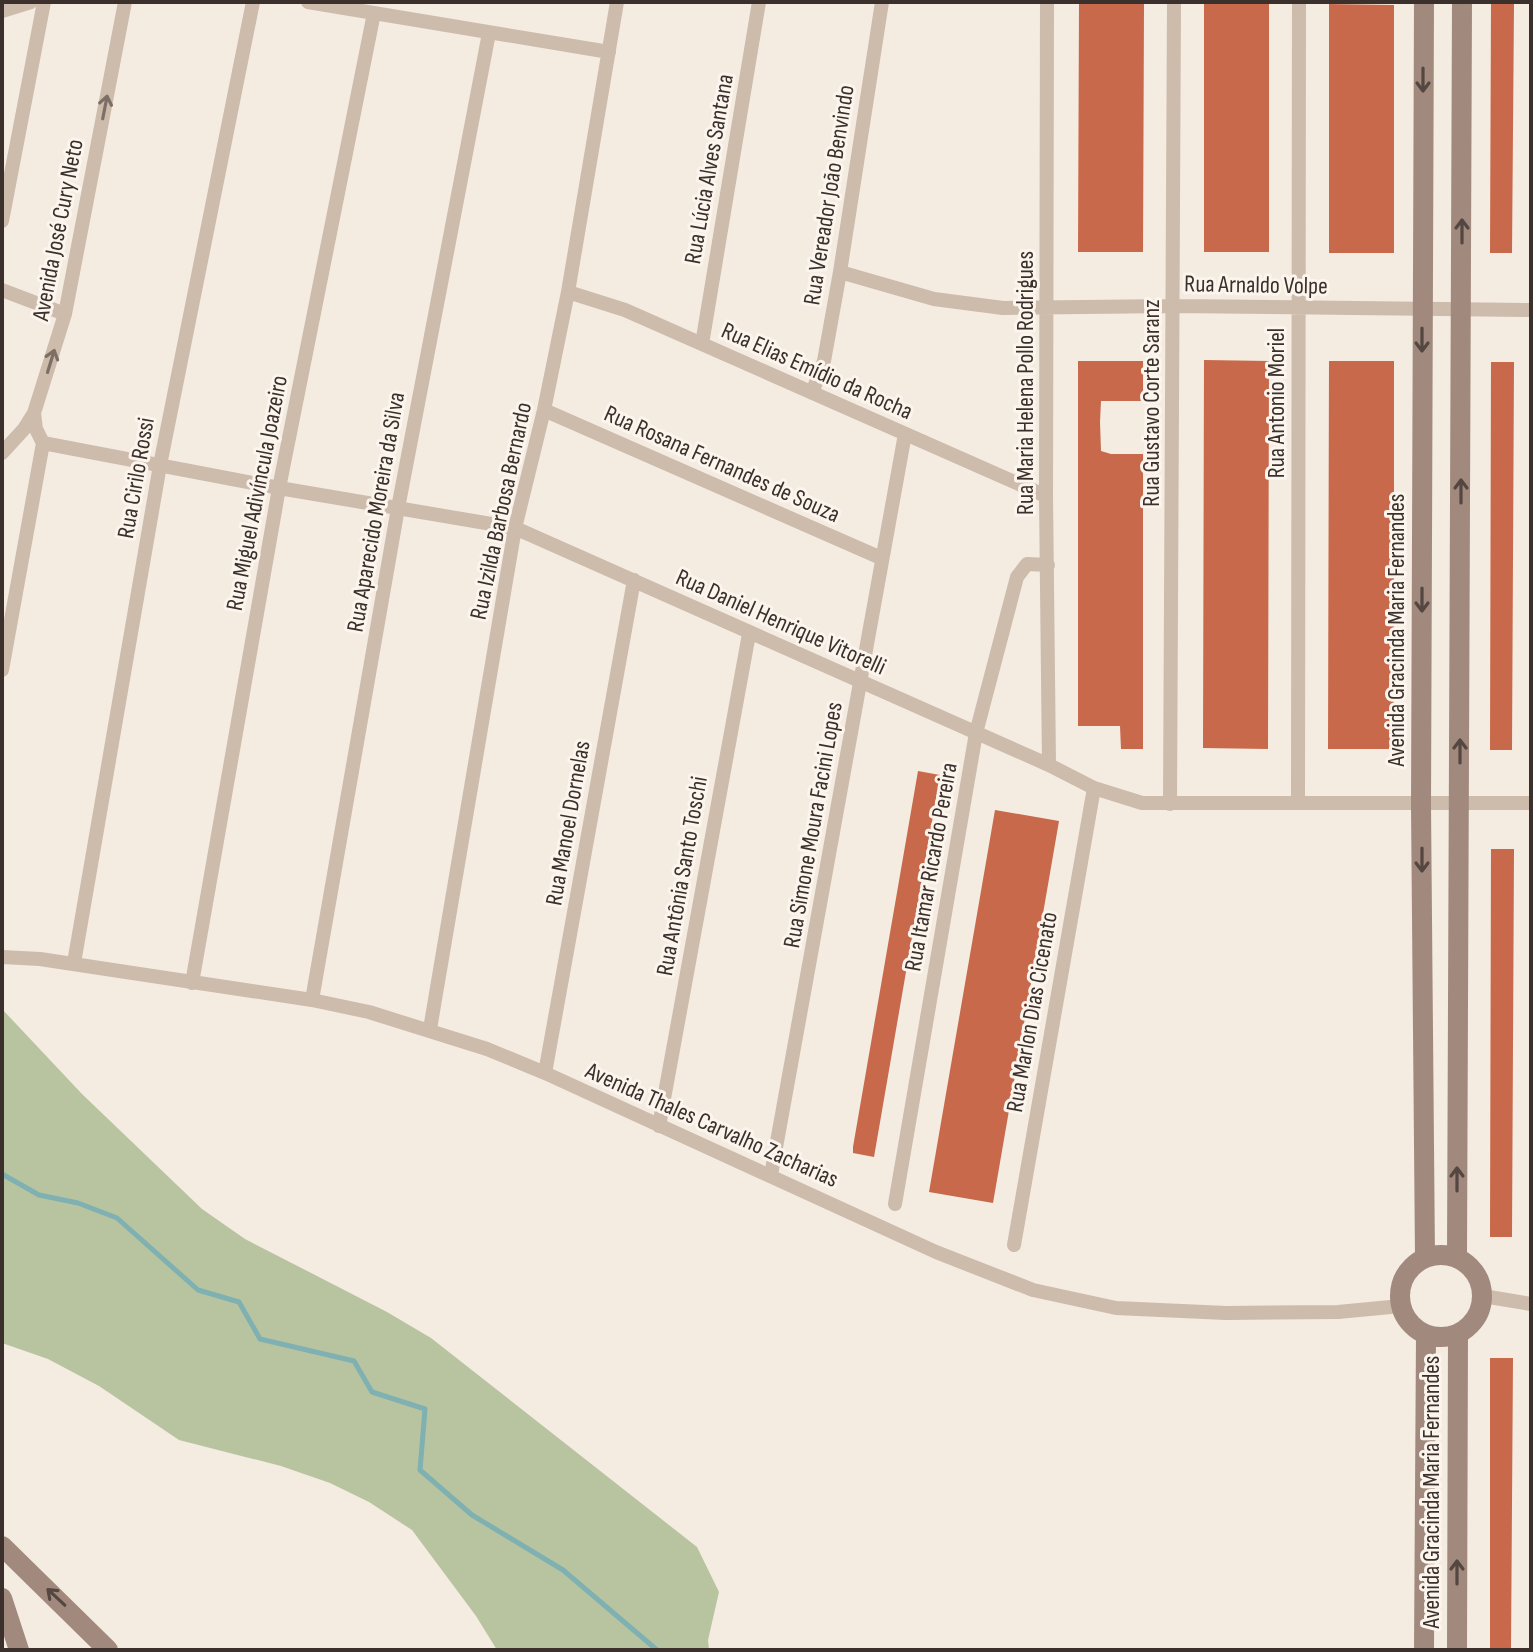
<svg xmlns="http://www.w3.org/2000/svg" width="1533" height="1652" font-family="'Sofia Sans Condensed',sans-serif">
  <rect width="100%" height="100%" fill="#f4ebe1"/>
  <!-- green -->
  <path fill="#b8c4a0" d="M 2,1009 L 82,1094 L 202,1209 L 245,1239 L 387,1312 L 431,1338 L 697,1547 L 719,1592 L 708,1640 L 709,1650 L 497,1650 L 476,1616 L 412,1530 L 369,1502 L 330,1483 L 281,1466 L 179,1440 L 99,1386 L 48,1359 L 2,1343 Z"/>
  <g fill="none" stroke-linecap="round" stroke-linejoin="round">
    <!-- stream -->
    <path stroke="#7fb0b2" stroke-width="5" d="M 2,1174 L 39,1195 L 78,1203 L 117,1218 L 198,1290 L 239,1302 L 260,1339 L 354,1361 L 372,1392 L 425,1409 L 420,1470 L 472,1515 L 563,1570 L 657,1650"/>
  </g>
  <!-- building -->
  <path fill="#c8694b" d="M 1079,3 L 1144,4 L 1143,252 L 1078,252 Z
    M 1204,3 L 1269,4 L 1269,252 L 1204,252 Z
    M 1329,4 L 1394,5 L 1394,253 L 1329,253 Z
    M 1491,4 L 1514,4 L 1512,253 L 1490,253 Z
    M 1204,360 L 1269,361 L 1268,749 L 1203,748 Z
    M 1078,361 L 1143,361 L 1143,401 L 1101,401 L 1100,422 L 1101,451 L 1111,454 L 1143,454 L 1143,749 L 1121,749 L 1120,726 L 1078,726 Z
    M 1329,361 L 1394,361 L 1394,749 L 1328,749 Z
    M 1491,362 L 1514,362 L 1512,750 L 1490,750 Z
    M 918,771 L 940,775 L 874,1157 L 853,1153 L 853,1147 Z
    M 995,810 L 1059,821 L 993,1203 L 929,1192 Z
    M 1491,849 L 1514,849 L 1512,1237 L 1490,1237 Z
    M 1490,1358 L 1513,1358 L 1511,1650 L 1490,1650 Z"/>
  <g fill="none" stroke-linecap="round" stroke-linejoin="round">
    <!-- street -->
    <path stroke="#cdbbac" stroke-width="14" d="M 308,2 L 609,52
      M 1047,2 L 1046,496 L 1049,765
      M 2,11 L 31,2
      M 2,221 L 44,2
      M 840,272 L 934,299 L 1003,308 L 1174,306 L 1531,310
      M 2,290 L 65,314
      M 568,292 L 625,310 L 1046,496
      M 702,344 L 759,2
      M 812,393 L 824,361 L 840,272 L 882,2
      M 544,410 L 881,558
      M 34,413 L 36,429 L 43,443 L 279,488 L 515,528 L 1049,765 L 1094,788 L 1142,803 L 1531,803
      M 2,453 L 24,429 L 34,413 L 65,314 L 125,2
      M 2,670 L 43,443
      M 1298,803 L 1299,2
      M 1170,804 L 1174,2
      M 2,957 L 40,959 L 312,1000 L 369,1012 L 487,1049 L 545,1073 L 936,1252 L 1033,1290 L 1116,1308 L 1226,1313 L 1338,1312 L 1401,1306
      M 74,963 L 160,465 L 253,2
      M 192,983 L 279,488 L 374,13
      M 312,1000 L 398,508 L 489,33
      M 430,1029 L 515,528 L 544,410 L 568,292 L 617,2
      M 545,1073 L 634,580
      M 659,1126 L 749,634
      M 771,1175 L 905,434
      M 895,1204 L 976,733 L 1017,577 L 1027,564 L 1048,565
      M 1014,1245 L 1094,788
      M 1483,1296 L 1531,1304"/>
    <!-- secondary -->
    <path stroke="#a18a7d" stroke-width="20" d="M 1424,2 L 1421,805 L 1425,1258
      M1400 1296a41 41 0 1 1 82 0a41 41 0 1 1-82 0Z
      M 1457,1257 L 1462,2
      M 2,1546 L 108,1650
      M 2,1598 L 19,1650
      M 1424,1650 L 1426,1335
      M 1457,1650 L 1458,1335"/>
  </g>
  <!-- one-way arrows -->
  <defs><path id="oneway-shaft" d="M-6 0H5M1.5-3L5.5 0L1.5 3" fill="none" stroke-width="1.6" stroke-linecap="round" stroke-linejoin="round" transform="scale(2)"/></defs>
  <g stroke="#544640">
    <use href="#oneway-shaft" transform="translate(1423 80) rotate(90)"/>
    <use href="#oneway-shaft" transform="translate(1462 231) rotate(-90)"/>
    <use href="#oneway-shaft" transform="translate(1422 340) rotate(90)"/>
    <use href="#oneway-shaft" transform="translate(1461 491) rotate(-90)"/>
    <use href="#oneway-shaft" transform="translate(1422 600) rotate(90)"/>
    <use href="#oneway-shaft" transform="translate(1460 751) rotate(-90)"/>
    <use href="#oneway-shaft" transform="translate(1422 860) rotate(90)"/>
    <use href="#oneway-shaft" transform="translate(1457 1179) rotate(-90)"/>
    <use href="#oneway-shaft" transform="translate(1457 1572) rotate(-90)"/>
    <use href="#oneway-shaft" transform="translate(56 1597) rotate(-137)"/>
  </g>
  <g stroke="#7d6f65">
    <use href="#oneway-shaft" transform="translate(105 107) rotate(-79)"/>
    <use href="#oneway-shaft" transform="translate(51 361) rotate(-73)"/>
  </g>
  <g text-anchor="middle" dominant-baseline="central" stroke-width="6" stroke-linejoin="round" paint-order="stroke">
    <!-- street labels -->
    <g font-size="24" fill="#3b302b" stroke="#fbf5ee">
      <text transform="translate(709 169) rotate(-80)">Rua Lúcia Alves Santana</text>
      <text transform="translate(829 195) rotate(-81)">Rua Vereador João Benvindo</text>
      <text transform="translate(58 230) rotate(-79)">Avenida José Cury Neto</text>
      <text transform="translate(1256 285) rotate(1)">Rua Arnaldo Volpe</text>
      <text transform="translate(817 371) rotate(24)">Rua Elias Emídio da Rocha</text>
      <text transform="translate(1025 383) rotate(-90)">Rua Maria Helena Pollo Rodrigues</text>
      <text transform="translate(1151 403) rotate(-90)">Rua Gustavo Corte Saranz</text>
      <text transform="translate(1276 403) rotate(-90)">Rua Antonio Moriel</text>
      <text transform="translate(722 464) rotate(24)">Rua Rosana Fernandes de Souza</text>
      <text transform="translate(136 478) rotate(-80)">Rua Cirilo Rossi</text>
      <text transform="translate(257 493) rotate(-79)">Rua Miguel Adivíncula Joazeiro</text>
      <text transform="translate(501 511) rotate(-78)">Rua Izilda Barbosa Bernardo</text>
      <text transform="translate(376 512) rotate(-80)">Rua Aparecido Moreira da Silva</text>
      <text transform="translate(781 622) rotate(24)">Rua Daniel Henrique Vitorelli</text>
      <text transform="translate(1396 630) rotate(-90)">Avenida Gracinda Maria Fernandes</text>
      <text transform="translate(568 823) rotate(-80)">Rua Manoel Dornelas</text>
      <text transform="translate(813 825) rotate(-80)">Rua Simone Moura Facini Lopes</text>
      <text transform="translate(931 867) rotate(-80)">Rua Itamar Ricardo Pereira</text>
      <text transform="translate(682 876) rotate(-80)">Rua Antônia Santo Toschi</text>
      <text transform="translate(1032 1012) rotate(-80)">Rua Marlon Dias Cicenato</text>
      <text transform="translate(712 1125) rotate(24)">Avenida Thales Carvalho Zacharias</text>
      <text transform="translate(1431 1492) rotate(-90)">Avenida Gracinda Maria Fernandes</text>
    </g>
  </g>
  <!-- border -->
  <rect width="1533" height="1652" fill="none" stroke="#3b302b" stroke-width="8"/>
</svg>
